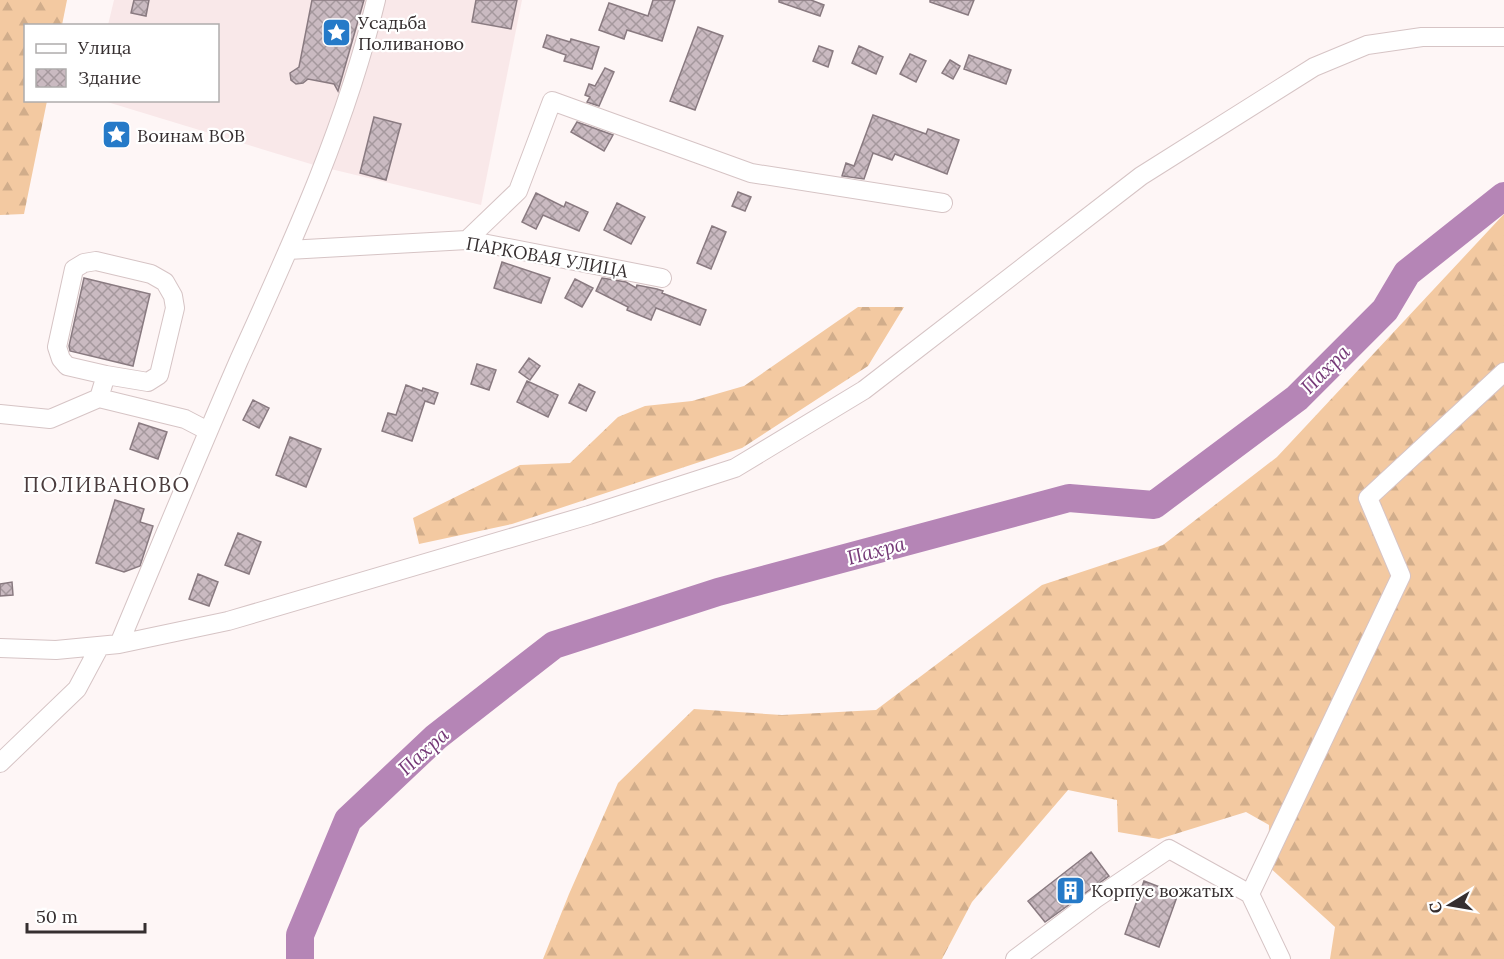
<svg xmlns="http://www.w3.org/2000/svg" width="1504" height="959" font-family="Lora,serif">
  <defs>
    <pattern id="forest-firs" width="22" height="20" patternUnits="userSpaceOnUse" patternTransform="scale(1.5)"><rect width="22" height="20" fill="#f3c9a1"/><path d="M5 1l3.5 6h-7zM16 11l3.5 6h-7z" fill="#d1ad8b"/></pattern>
    <pattern id="building-cross-hatch" width="8" height="8" patternUnits="userSpaceOnUse" patternTransform="scale(1.5)"><rect width="8" height="8" fill="#cabac1"/><path d="M0 0l8 8M0 8l8-8" fill="none" stroke="#a5989d"/></pattern>
  </defs>
  <rect width="100%" height="100%" fill="#fef6f6"/>
  <!-- built -->
  <path fill="#f9e8e9" d="M 114,0 L 522,0 L 481,205 L 314,165 L 104,101 L 218,100 L 218,26 L 108,25 Z"/>
  <!-- forest -->
  <path fill="url(#forest-firs)" d="M 0,0 L 67,0 L 62,25 L 26,26 L 26,100 L 47,101 L 24,214 L 0,215 Z
    M 1504,214 L 1504,959 L 1330,959 L 1335,927 L 1268,866 L 1269,825 L 1246,812 L 1159,839 L 1118,832 L 1117,800 L 1068,790 L 972,902 L 942,959 L 543,959 L 569,894 L 618,783 L 694,709 L 782,715 L 876,710 L 1042,585 L 1163,545 L 1277,457 Z
    M 858,307 L 904,307 L 868,366 L 742,448 L 512,524 L 419,544 L 413,518 L 520,465 L 570,463 L 618,417 L 645,406 L 692,401 L 744,386 Z"/>
  <g fill="none" stroke-linecap="round" stroke-linejoin="round">
    <!-- river -->
    <path stroke="#b585b6" stroke-width="28" d="M 300,959 L 300,935 L 348,820 L 436,737 L 554,645 L 718,592 L 1069,498 L 1154,505 L 1297,398 L 1385,310 L 1407,273 L 1504,196"/>
  </g>
  <!-- building -->
  <path fill="url(#building-cross-hatch)" stroke="#897a80" stroke-width="1.5" d="M 134,0 L 149,0 L 146,16 L 131,13 Z
    M 312,0 L 364,0 L 338,91 L 334,84 L 308,79 L 303,83 L 296,84 L 291,80 L 290,73 L 299,67 Z
    M 476,0 L 517,0 L 511,29 L 472,22 Z
    M 653,0 L 675,0 L 662,41 L 627,30 L 624,39 L 599,30 L 609,3 L 648,16 Z
    M 779,0 L 811,0 L 824,5 L 820,16 L 779,2 Z
    M 930,0 L 974,0 L 968,15 L 930,2 Z
    M 698,27 L 723,36 L 695,110 L 670,101 Z
    M 547,35 L 570,42 L 571,39 L 599,47 L 592,69 L 564,61 L 566,55 L 543,47 Z
    M 819,46 L 833,51 L 828,67 L 813,61 Z
    M 859,46 L 883,57 L 876,74 L 852,63 Z
    M 910,54 L 926,61 L 916,82 L 900,74 Z
    M 969,55 L 1011,70 L 1006,84 L 964,69 Z
    M 950,60 L 960,66 L 953,79 L 942,73 Z
    M 605,68 L 614,72 L 599,106 L 587,102 L 590,97 L 585,95 L 589,84 L 595,86 Z
    M 873,115 L 926,134 L 928,129 L 959,140 L 947,174 L 895,154 L 892,160 L 873,153 L 864,179 L 842,176 L 846,163 L 854,166 Z
    M 374,117 L 401,124 L 386,180 L 360,173 Z
    M 577,122 L 613,135 L 604,151 L 571,132 Z
    M 738,192 L 751,197 L 745,211 L 732,206 Z
    M 536,193 L 564,207 L 566,202 L 588,212 L 579,231 L 543,215 L 536,229 L 522,222 Z
    M 617,203 L 645,217 L 631,244 L 604,230 Z
    M 712,226 L 726,232 L 711,269 L 697,263 Z
    M 502,262 L 550,278 L 541,303 L 494,288 Z
    M 84,278 L 150,294 L 133,366 L 70,351 L 69,346 Z
    M 602,278 L 626,282 L 636,288 L 637,285 L 657,289 L 663,291 L 662,293 L 706,310 L 700,325 L 656,308 L 651,320 L 627,310 L 628,307 L 596,291 Z
    M 575,279 L 593,288 L 582,307 L 565,298 Z
    M 529,358 L 540,366 L 530,380 L 519,372 Z
    M 477,364 L 496,370 L 489,390 L 471,384 Z
    M 527,381 L 558,395 L 548,417 L 517,402 Z
    M 579,384 L 595,392 L 586,411 L 569,403 Z
    M 406,385 L 422,391 L 423,388 L 438,393 L 434,404 L 425,401 L 412,441 L 382,431 L 388,413 L 396,415 Z
    M 253,400 L 269,408 L 259,428 L 243,420 Z
    M 139,423 L 167,432 L 158,459 L 130,449 Z
    M 290,437 L 321,449 L 306,487 L 276,475 Z
    M 115,500 L 144,509 L 140,522 L 153,526 L 140,566 L 124,572 L 96,563 Z
    M 238,533 L 261,542 L 249,574 L 225,565 Z
    M 198,574 L 218,582 L 209,606 L 189,599 Z
    M 12,582 L 13,595 L 0,596 L 0,584 Z
    M 1091,852 L 1109,876 L 1045,922 L 1028,901 Z
    M 1144,881 L 1178,894 L 1159,947 L 1125,934 Z"/>
  <g fill="none" stroke-linecap="round" stroke-linejoin="round">
    <defs>
      <path id="minor" d="M 467,240 L 518,191 L 552,101 L 751,173 L 943,203
        M 288,250 L 467,240 L 662,278
        M 106,375 L 67,366 L 61,359 L 57,347 L 74,269 L 84,263 L 96,261 L 151,274 L 165,282 L 173,296 L 175,308 L 159,375 L 148,382 L 106,375 L 99,398 L 185,419 L 208,431
        M 0,414 L 50,419 L 99,398
        M 119,644 C 159,549 198,454 239,360 C 292,243 346,126 376,0
        M 0,648 L 56,650 L 119,644 L 228,621 L 589,515 L 735,468 L 864,390 L 1141,176 L 1314,67 L 1367,45 L 1422,37 L 1504,37
        M 0,763 L 77,689 L 100,646
        M 1250,894 L 1401,576 L 1368,498 L 1504,372
        M 1015,959 L 1095,899 L 1169,849 L 1250,894 L 1281,959"/>
    </defs>
    <!-- minor casing -->
    <use href="#minor" stroke="#d6c4c5" stroke-width="20"/>
    <!-- minor -->
    <use href="#minor" stroke="#fff" stroke-width="18"/>
  </g>
  <!-- icons -->
  <defs>
    <symbol id="sight-square" viewBox="-11 -11 22 22"><rect x="-9" y="-9" width="18" height="18" rx="4" fill="#257ac8" stroke="#fff"/><path d="M0-6L1.8-2.2L6-1.7L2.9 1.2L3.7 5.4L0 3.3L-3.7 5.4L-2.9 1.2L-6-1.7L-1.8-2.2Z" fill="#fff"/></symbol>
    <symbol id="building-square" viewBox="-11 -11 22 22"><rect x="-9" y="-9" width="18" height="18" rx="4" fill="#257ac8" stroke="#fff"/><path d="M-4-6H4V6H1V3H-1V6H-4ZM-2.5-4.3h1.7v1.8h-1.7ZM.8-4.3h1.7v1.8H.8ZM-2.5-1h1.7V.8h-1.7ZM.8-1h1.7V.8H.8Z" fill="#fff"/></symbol>
  </defs>
  <g fill-rule="evenodd">
    <use href="#sight-square" x="320" y="16" width="33" height="33"/>
    <use href="#sight-square" x="100" y="118" width="33" height="33"/>
    <use href="#building-square" x="1054" y="874" width="33" height="33"/>
  </g>
  <g text-anchor="middle" dominant-baseline="central" stroke-width="4.5" stroke-linejoin="round" paint-order="stroke">
    <!-- poi labels -->
    <g font-size="18" fill="#362f30" stroke="#fff" text-anchor="start">
      <text x="358" y="22">Усадьба<tspan x="358" dy="21">Поливаново</tspan></text>
      <text x="137" y="135">Воинам ВОВ</text>
      <text x="1091" y="890">Корпус вожатых</text>
    </g>
    <!-- street labels -->
    <g font-size="18" fill="#362f30" stroke="#fff">
      <text transform="translate(547 257) rotate(10)">ПАРКОВАЯ УЛИЦА</text>
    </g>
    <!-- water labels -->
    <g font-size="20" font-style="italic" fill="#753977" stroke="#fff">
      <text transform="translate(1325 369) rotate(-45)">Пахра</text>
      <text transform="translate(876 550) rotate(-15)">Пахра</text>
      <text transform="translate(423 751) rotate(-42)">Пахра</text>
    </g>
    <!-- quarter labels -->
    <g font-size="21" letter-spacing="1.5" fill="#4b3c3d" stroke="#fff">
      <text x="107" y="484">ПОЛИВАНОВО</text>
    </g>
  </g>
  <!-- legend -->
  <rect x="24" y="24" width="195" height="78" fill="#ffffff" stroke="#afacac" stroke-width="1.5"/>
  <rect x="36" y="44" width="30" height="9" fill="#ffffff" stroke="#afacac" stroke-width="1.5"/>
  <text x="78" y="54" font-size="18" fill="#362f30">Улица</text>
  <rect x="36" y="69" width="30" height="18" fill="url(#building-cross-hatch)" stroke="#afacac" stroke-width="1.5"/>
  <text x="78" y="84" font-size="18" fill="#362f30">Здание</text>
  <!-- north arrow -->
  <g transform="translate(1450 905) rotate(259)" stroke="#ffffff" stroke-width="4.5" paint-order="stroke">
  <path d="M0-4.5L10 22L0 15L-10 22Z" fill="#362f30"/>
  <text y="-9" font-size="16" font-weight="bold" text-anchor="middle" fill="#362f30">С</text>
  </g>
  <!-- scale -->
  <path d="M27 923v9h118v-9" fill="none" stroke="#362f30" stroke-width="3"/>
  <text x="36" y="923" font-size="18" fill="#362f30" stroke="#ffffff" stroke-width="4.5" paint-order="stroke">50 m</text>
</svg>
